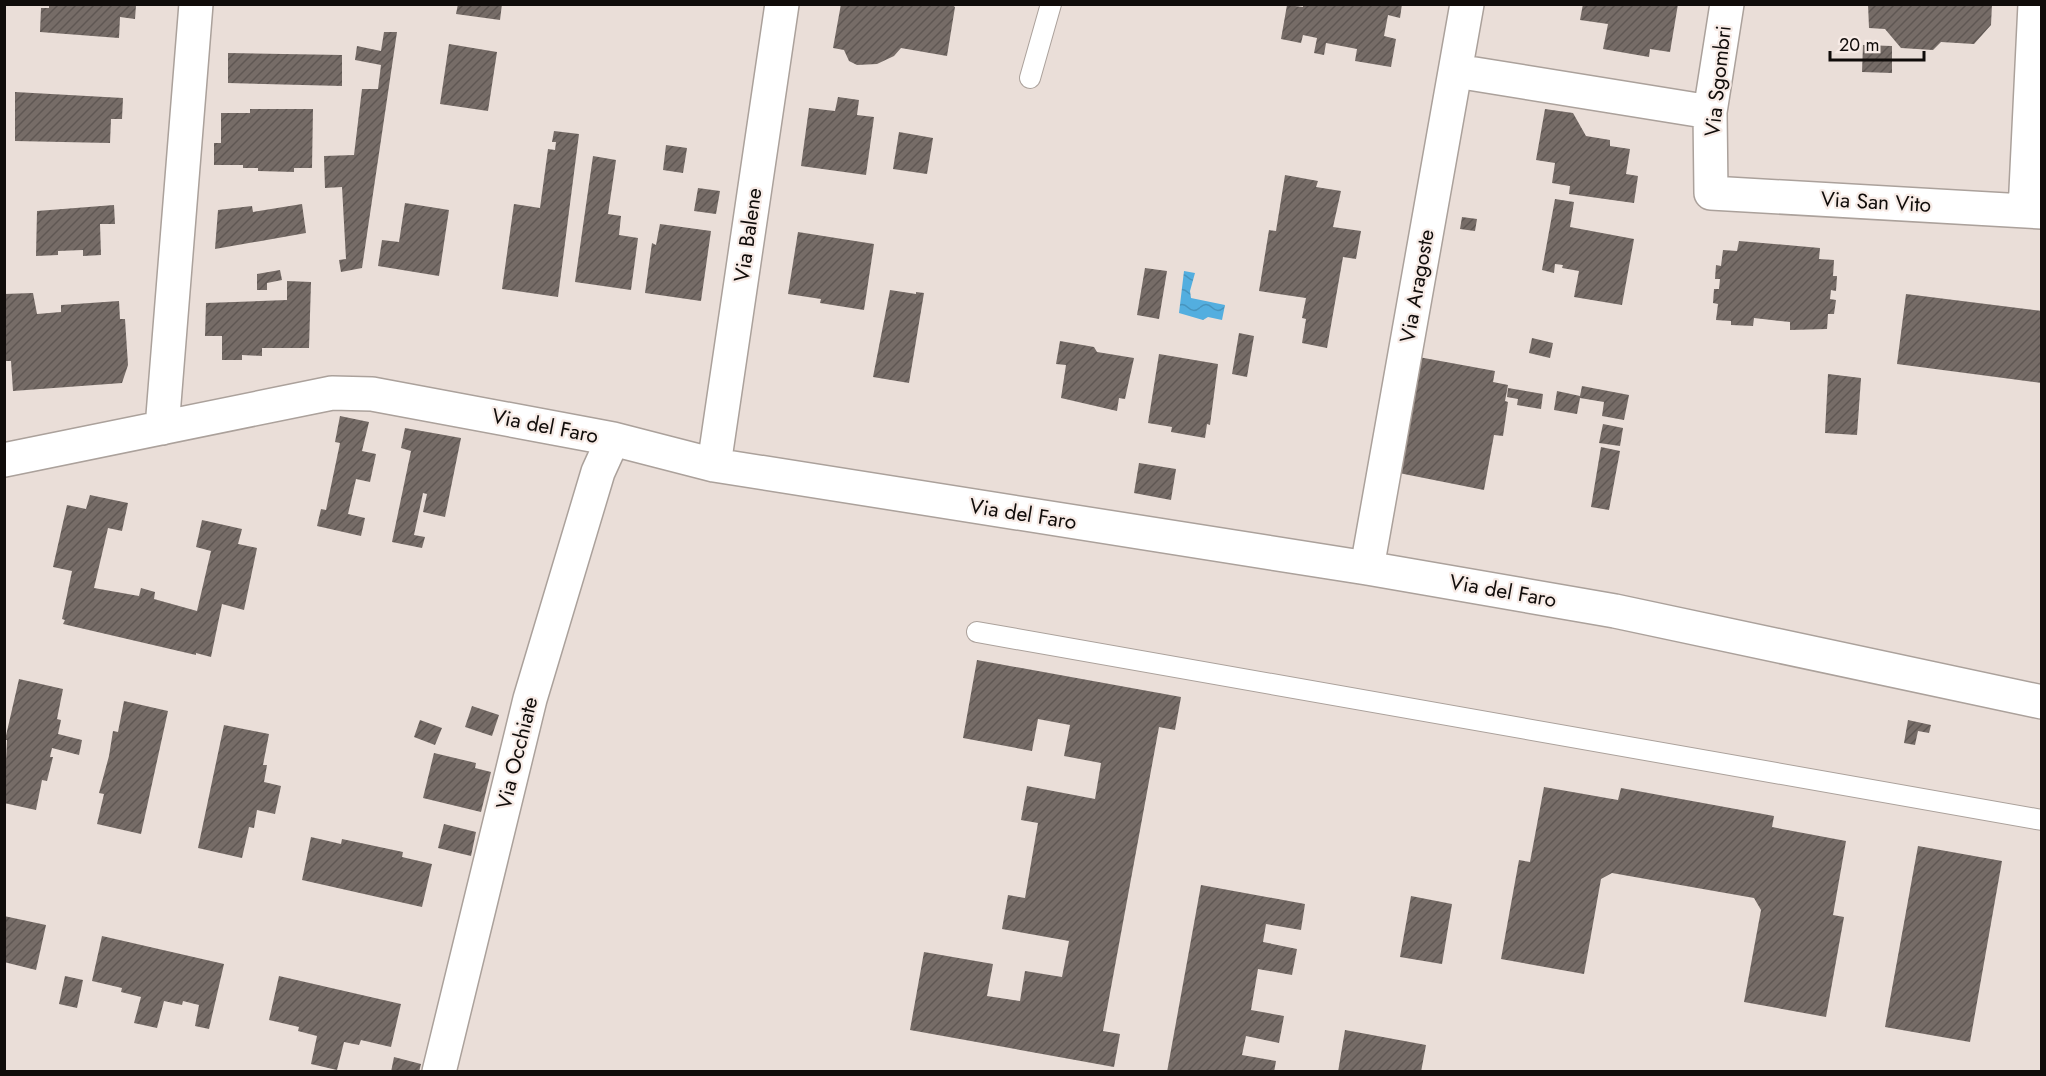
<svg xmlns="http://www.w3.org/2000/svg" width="2046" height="1076" font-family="Jost,sans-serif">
  <defs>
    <pattern id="water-waves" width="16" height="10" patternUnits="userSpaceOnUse" patternTransform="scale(1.5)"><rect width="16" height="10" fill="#53aedf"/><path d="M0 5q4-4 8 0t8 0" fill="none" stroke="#4794be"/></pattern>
    <pattern id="building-hatch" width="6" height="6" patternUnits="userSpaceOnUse" patternTransform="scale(1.5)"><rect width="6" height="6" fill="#766c67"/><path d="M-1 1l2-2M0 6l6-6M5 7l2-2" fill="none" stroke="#5f5753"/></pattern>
  </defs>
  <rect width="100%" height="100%" fill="#eaded8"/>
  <!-- water -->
  <path fill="url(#water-waves)" d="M 1184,271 L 1195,273 L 1190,291 L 1191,298 L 1225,305 L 1222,320 L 1208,317 L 1203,320 L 1179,313 Z"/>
  <!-- building -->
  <path fill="url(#building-hatch)" d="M 458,4 L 502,4 L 500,20 L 456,14 Z
    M 841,4 L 951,4 L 955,7 L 947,56 L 901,48 L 894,56 L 877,64 L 857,65 L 849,61 L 844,50 L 833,48 Z
    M 1303,4 L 1402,4 L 1400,18 L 1388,15 L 1384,36 L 1396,39 L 1391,67 L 1355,61 L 1357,49 L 1326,43 L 1324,55 L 1314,53 L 1317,38 L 1303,35 L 1301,43 L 1281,39 L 1287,5 L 1303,7 Z
    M 1583,4 L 1678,4 L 1670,52 L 1650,49 L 1649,57 L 1603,49 L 1608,24 L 1580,20 Z
    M 1868,4 L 1992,4 L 1991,25 L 1974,44 L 1941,42 L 1933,50 L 1901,48 L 1885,29 L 1869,28 Z
    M 49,5 L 136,5 L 135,19 L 120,17 L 119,38 L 40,32 L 41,8 L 49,8 Z
    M 384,32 L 397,32 L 362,268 L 341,272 L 339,260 L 346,259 L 342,187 L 325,188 L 324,156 L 354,155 L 362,89 L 378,89 L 381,65 L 355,60 L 357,46 L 381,51 Z
    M 449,44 L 497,52 L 488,111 L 440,104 Z
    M 1863,45 L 1892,46 L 1892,73 L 1862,72 Z
    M 228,53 L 342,55 L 342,86 L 228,83 Z
    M 15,92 L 123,98 L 122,119 L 111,119 L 110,143 L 15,141 Z
    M 838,97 L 859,100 L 857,115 L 874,117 L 866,175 L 801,166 L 809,108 L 835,111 Z
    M 250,109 L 313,109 L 312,168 L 294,168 L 294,172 L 258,171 L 258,168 L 243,168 L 243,165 L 214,165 L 214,143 L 221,143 L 221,113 L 250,113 Z
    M 1545,109 L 1573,113 L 1586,136 L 1610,140 L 1610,146 L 1630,149 L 1626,174 L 1638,176 L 1634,203 L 1569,194 L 1570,186 L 1552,183 L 1555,163 L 1536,160 Z
    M 554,131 L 579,134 L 558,297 L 502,289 L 514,204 L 540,208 L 548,149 L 555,150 L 556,142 L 552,142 Z
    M 899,132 L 933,138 L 927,174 L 893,169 Z
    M 666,145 L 687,148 L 683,173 L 663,170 Z
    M 593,156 L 616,160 L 608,214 L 621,216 L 619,235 L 638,238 L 631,290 L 575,282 Z
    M 1285,175 L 1318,181 L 1316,187 L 1341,191 L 1333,227 L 1361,231 L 1356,259 L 1343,257 L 1327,348 L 1302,343 L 1306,319 L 1302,318 L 1306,298 L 1259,291 L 1269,230 L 1276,231 Z
    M 698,188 L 720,191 L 716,214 L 694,211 Z
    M 1555,199 L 1574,202 L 1570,227 L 1634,239 L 1622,305 L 1574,297 L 1579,271 L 1562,268 L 1563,265 L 1555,264 L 1554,273 L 1542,270 Z
    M 405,203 L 449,210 L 439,276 L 378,266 L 382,240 L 399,242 Z
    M 302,204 L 306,233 L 215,249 L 218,210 L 252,206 L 253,212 Z
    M 114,205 L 115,224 L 100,224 L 101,255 L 83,256 L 83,250 L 58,251 L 58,255 L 36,256 L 37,211 Z
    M 1462,217 L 1477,219 L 1475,231 L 1460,229 Z
    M 660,224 L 711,231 L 701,301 L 645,293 L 652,243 L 656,245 Z
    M 798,232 L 874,244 L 864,310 L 820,303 L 821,299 L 788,294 Z
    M 1739,241 L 1820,248 L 1819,259 L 1834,260 L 1833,276 L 1837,276 L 1836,291 L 1831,290 L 1830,299 L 1836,300 L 1834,314 L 1828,314 L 1827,329 L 1790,330 L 1790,322 L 1754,318 L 1753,326 L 1731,325 L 1731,321 L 1716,320 L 1718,304 L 1713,303 L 1714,289 L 1719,289 L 1720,279 L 1715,279 L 1716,265 L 1721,266 L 1723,250 L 1737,251 Z
    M 1145,268 L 1167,271 L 1159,319 L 1137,315 Z
    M 280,270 L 282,280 L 267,283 L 267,290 L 257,290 L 257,274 Z
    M 287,281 L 311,282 L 309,348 L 262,348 L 262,356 L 242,355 L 242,360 L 222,360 L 222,336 L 205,336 L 206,303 L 287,300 Z
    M 890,290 L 916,294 L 916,292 L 924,293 L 909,383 L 873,377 Z
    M 33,293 L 37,314 L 61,312 L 61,305 L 119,301 L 120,319 L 125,319 L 128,365 L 122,383 L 13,391 L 11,361 L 4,361 L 4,294 Z
    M 1906,294 L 2042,311 L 2042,383 L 1897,364 Z
    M 1239,333 L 1254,336 L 1247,377 L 1232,374 Z
    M 1532,338 L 1553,343 L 1550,358 L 1529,353 Z
    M 1060,341 L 1094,347 L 1097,352 L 1134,358 L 1125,399 L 1119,398 L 1117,411 L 1061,398 L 1066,365 L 1056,364 Z
    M 1159,354 L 1218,364 L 1210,425 L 1207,424 L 1205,438 L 1171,432 L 1172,427 L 1148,423 Z
    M 1413,356 L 1495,371 L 1493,382 L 1508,385 L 1505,401 L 1508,402 L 1503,436 L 1494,435 L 1484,490 L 1394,472 Z
    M 1828,374 L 1861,378 L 1857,435 L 1825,433 Z
    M 1582,386 L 1629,395 L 1624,420 L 1602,416 L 1604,402 L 1580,398 L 1577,414 L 1554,410 L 1557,391 L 1580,396 Z
    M 1508,388 L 1543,394 L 1541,409 L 1517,405 L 1518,399 L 1507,397 Z
    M 340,416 L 369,422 L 362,451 L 376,454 L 370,482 L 356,479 L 348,514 L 365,518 L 361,536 L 317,526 L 321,509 L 326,510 L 340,443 L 335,442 Z
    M 1603,424 L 1623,428 L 1620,446 L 1599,443 Z
    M 405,428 L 461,438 L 445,517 L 423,512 L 427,494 L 423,493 L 414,535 L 425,537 L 422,548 L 392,542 L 411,451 L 401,448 Z
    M 1601,447 L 1620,451 L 1609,510 L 1591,507 Z
    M 1139,463 L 1176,469 L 1171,500 L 1134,493 Z
    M 90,495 L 128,503 L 122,531 L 108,528 L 94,588 L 139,596 L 141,588 L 155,592 L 154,599 L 197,611 L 211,551 L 196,547 L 202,520 L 242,529 L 238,544 L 257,548 L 244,610 L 222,604 L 211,657 L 196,653 L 196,655 L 63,624 L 65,620 L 62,619 L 72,571 L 53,567 L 67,505 L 86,509 Z
    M 977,660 L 1181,697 L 1175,730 L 1159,727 L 1103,1031 L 1120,1034 L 1114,1067 L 910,1030 L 924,952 L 993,964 L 987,996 L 1020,1001 L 1025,971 L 1062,977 L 1069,941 L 1002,929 L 1008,895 L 1025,898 L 1038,823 L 1021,820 L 1027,786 L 1095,799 L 1101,763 L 1064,756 L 1070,725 L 1038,719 L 1032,751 L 963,738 Z
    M 19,679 L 63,689 L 57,719 L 61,720 L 58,734 L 82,740 L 79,755 L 52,748 L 50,757 L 53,757 L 47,781 L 42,780 L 36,810 L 4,803 L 7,740 L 5,740 Z
    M 124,701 L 168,711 L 141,834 L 97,824 L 104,794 L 99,793 L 109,756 L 113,731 L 118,732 Z
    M 472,706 L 499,715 L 492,736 L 465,727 Z
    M 420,720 L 442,728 L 435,745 L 414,737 Z
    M 1908,720 L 1931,725 L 1929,733 L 1918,731 L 1915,745 L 1904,743 Z
    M 224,725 L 269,734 L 263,765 L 267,765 L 264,782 L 281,786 L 275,814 L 257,810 L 254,828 L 249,827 L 242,858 L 198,848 Z
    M 434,753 L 476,763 L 475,768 L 491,772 L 481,812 L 423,798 Z
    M 1544,787 L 1618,800 L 1621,788 L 1774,816 L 1772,827 L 1846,841 L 1833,915 L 1844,917 L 1826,1017 L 1744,1002 L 1761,910 L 1754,898 L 1612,873 L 1601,879 L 1584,974 L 1501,959 L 1519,860 L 1530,862 Z
    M 444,824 L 476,832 L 471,856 L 438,848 Z
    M 311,837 L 341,844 L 342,839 L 403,852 L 402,857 L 432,864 L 422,907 L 302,880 Z
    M 1918,846 L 2002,861 L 1970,1042 L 1885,1027 Z
    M 1201,885 L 1305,904 L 1301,930 L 1266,924 L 1263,942 L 1297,949 L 1292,975 L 1258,969 L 1251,1010 L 1284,1016 L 1279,1043 L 1246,1036 L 1242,1055 L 1276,1061 L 1274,1072 L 1167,1072 Z
    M 1411,896 L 1452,904 L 1442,964 L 1400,957 Z
    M 4,916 L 46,925 L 36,970 L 4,962 Z
    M 102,936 L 224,964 L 209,1029 L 195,1026 L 199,1005 L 183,1001 L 182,1005 L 164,1001 L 157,1028 L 134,1023 L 141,997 L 121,992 L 122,988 L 92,981 Z
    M 65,976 L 83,980 L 77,1008 L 59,1004 Z
    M 279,976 L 401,1004 L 391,1047 L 361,1040 L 359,1045 L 344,1042 L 337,1070 L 311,1064 L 317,1036 L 298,1031 L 299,1027 L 269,1020 Z
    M 1345,1030 L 1426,1045 L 1421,1072 L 1338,1072 Z
    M 394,1057 L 421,1064 L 419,1072 L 391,1072 Z"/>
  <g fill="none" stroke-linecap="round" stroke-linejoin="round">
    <defs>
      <path id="lane" d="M 1030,78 L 1051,4
        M 977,632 L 2042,820"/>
      <path id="street" d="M 1727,4 L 1710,112 L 1711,193 L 2042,212
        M 1456,71 L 1710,112
        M 2025,211 L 2035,4
        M 162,428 L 196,4
        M 4,460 L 332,393 L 372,394 L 613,439 L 714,465 L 1367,568 L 1615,611 L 2042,702
        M 714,465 L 782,4
        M 1367,568 L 1467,4
        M 439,1072 L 530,699 L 598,472 L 613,439"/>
    </defs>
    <!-- lane casing -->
    <use href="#lane" stroke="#aba19b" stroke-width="22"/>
    <!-- street casing -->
    <use href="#street" stroke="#aba19b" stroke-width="36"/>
    <!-- lane -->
    <use href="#lane" stroke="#fff" stroke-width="20"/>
    <!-- street -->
    <use href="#street" stroke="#fff" stroke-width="33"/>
  </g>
  <g text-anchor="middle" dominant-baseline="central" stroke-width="4.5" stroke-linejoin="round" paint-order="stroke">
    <!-- street labels -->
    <g font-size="21" fill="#100c0a" stroke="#f7ebe6">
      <text transform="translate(1718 81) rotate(-84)">Via Sgombri</text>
      <text transform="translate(1876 202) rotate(3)">Via San Vito</text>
      <text transform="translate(748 235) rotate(-82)">Via Balene</text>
      <text transform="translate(1417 286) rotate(-80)">Via Aragoste</text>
      <text transform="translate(545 426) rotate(11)">Via del Faro</text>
      <text transform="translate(1023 514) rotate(9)">Via del Faro</text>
      <text transform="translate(1503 591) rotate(10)">Via del Faro</text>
      <text transform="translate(517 753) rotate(-76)">Via Occhiate</text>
    </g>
  </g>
  <!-- border -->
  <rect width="2046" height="1076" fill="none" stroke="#100c0a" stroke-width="12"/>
  <!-- scale -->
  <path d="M1830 51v9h94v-9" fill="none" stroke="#100c0a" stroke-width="3"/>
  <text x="1839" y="51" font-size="18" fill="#100c0a" stroke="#f7ebe6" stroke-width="4.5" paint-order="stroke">20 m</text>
</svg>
